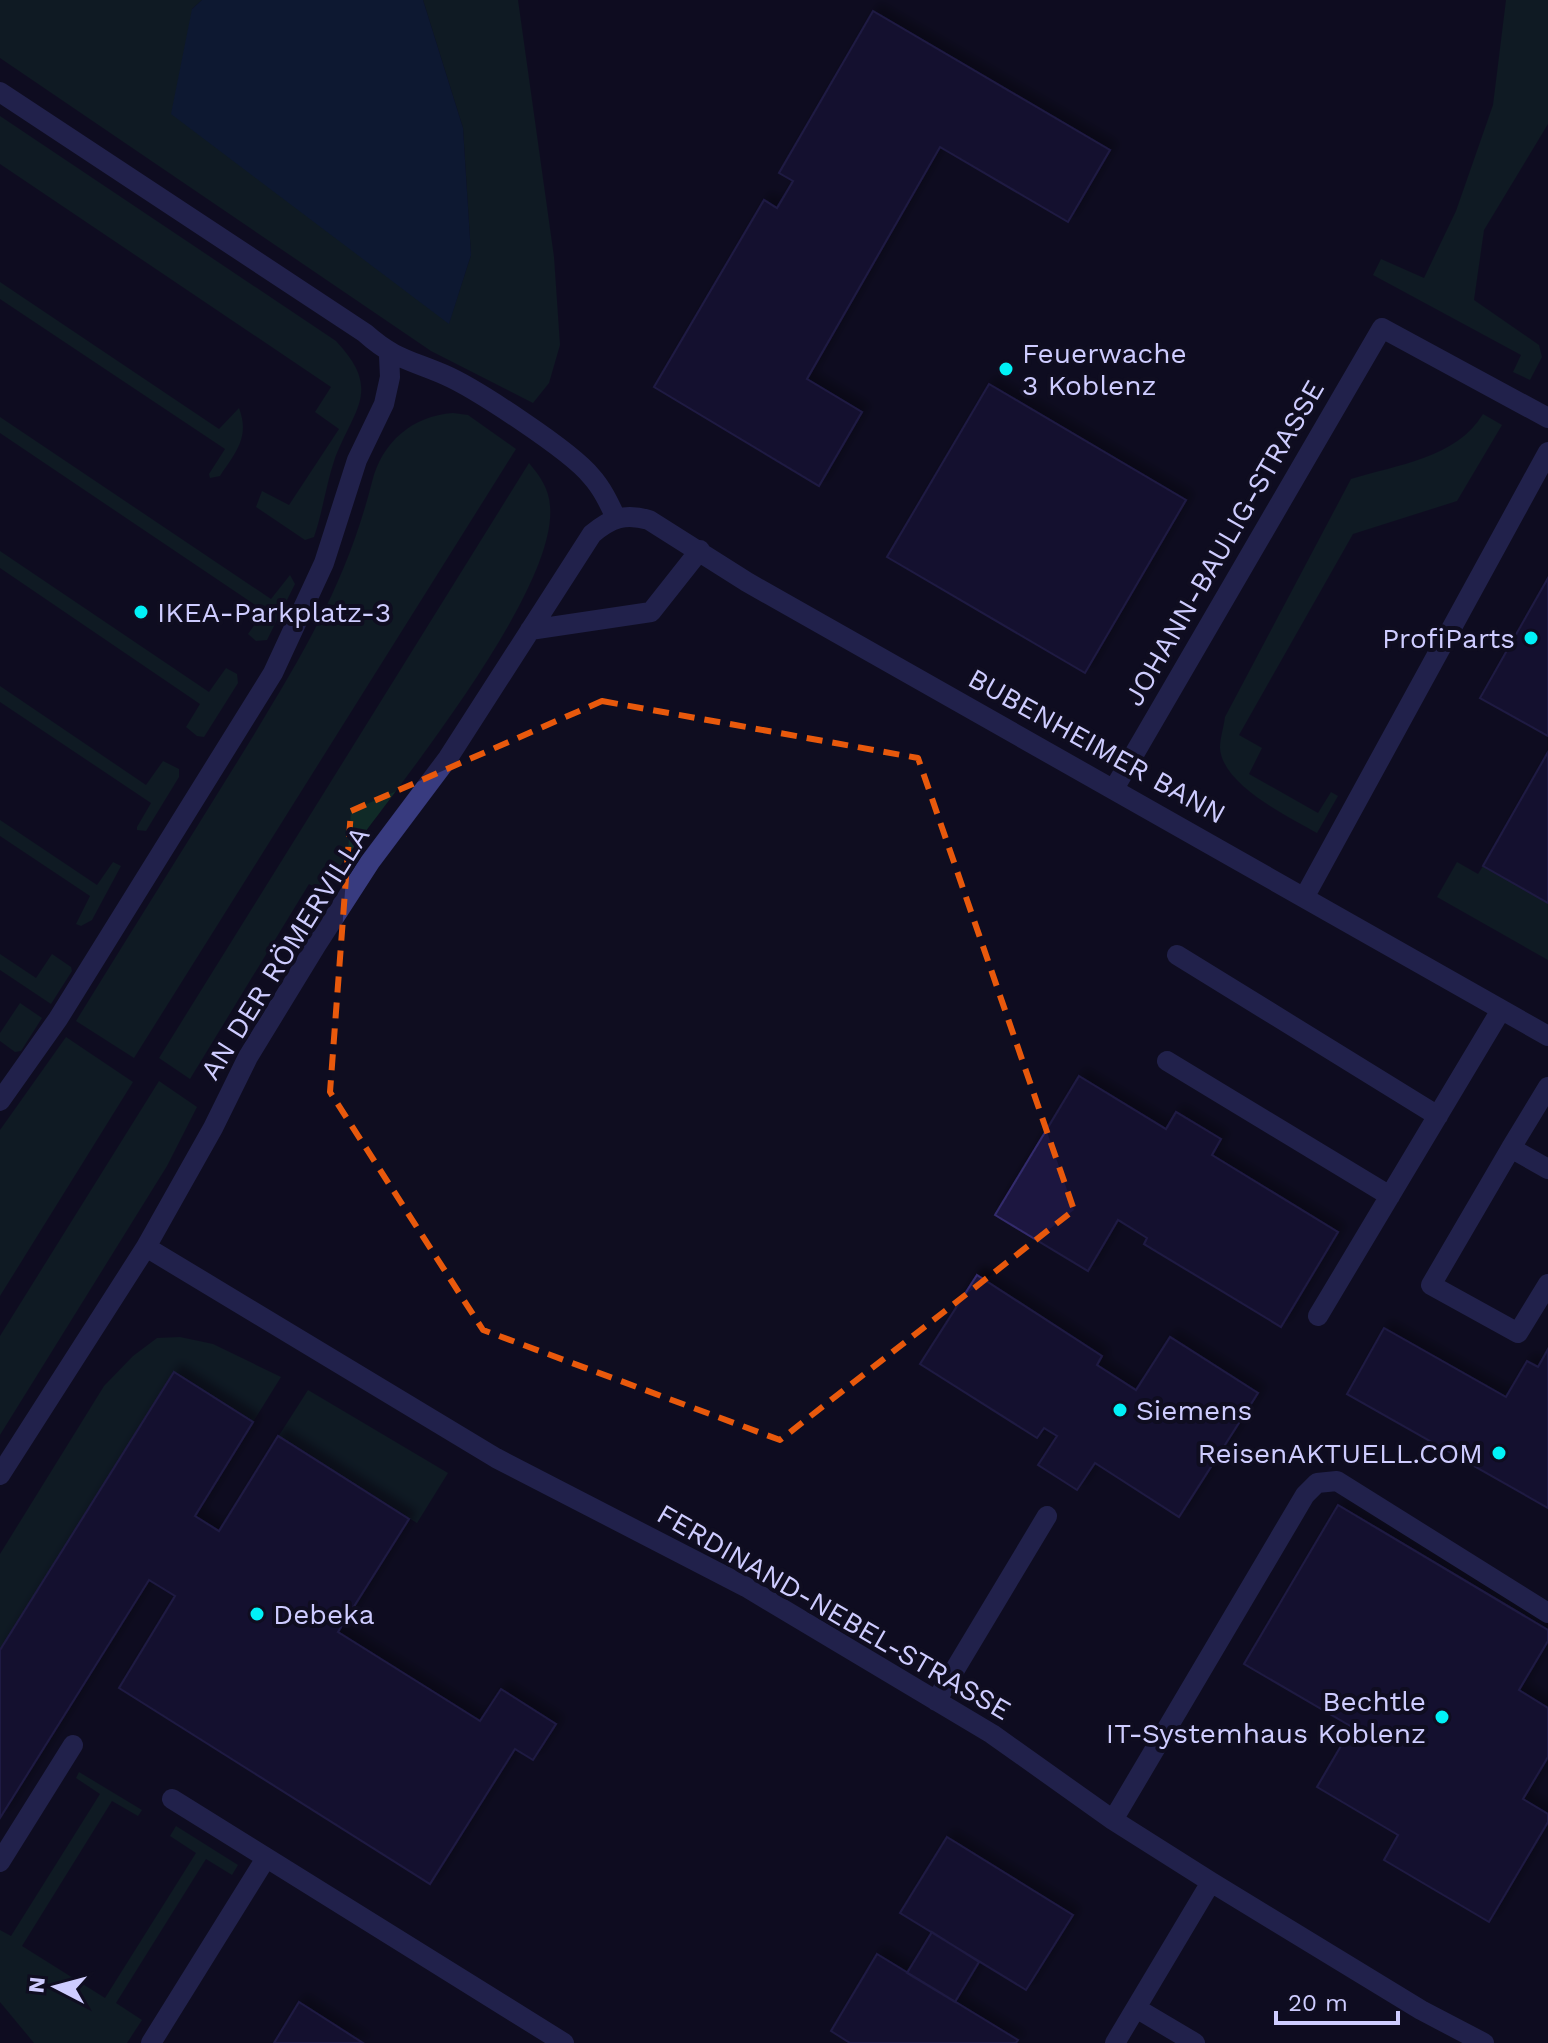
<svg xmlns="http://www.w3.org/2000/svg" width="1548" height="2043" font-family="'Work Sans',sans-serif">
  <defs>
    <filter id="shadow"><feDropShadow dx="7" dy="-7" stdDeviation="4" flood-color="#0009"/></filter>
  </defs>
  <rect width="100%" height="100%" fill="#0f0d20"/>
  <!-- green -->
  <path fill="#102a27" d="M 0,0 L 202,0 L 192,9 L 449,323 L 471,255 L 463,128 L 423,0 L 518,0 L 554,257 L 560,345 L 549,383 L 533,403 L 431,351 L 0,58 Z
    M 1506,0 L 1548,0 L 1548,124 L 1484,230 L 1474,300 L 1539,345 L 1542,357 L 1530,380 L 1513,372 L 1521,355 L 1373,275 L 1381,259 L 1424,278 L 1456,211 L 1493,105 Z
    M 0,116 L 336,341 C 382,390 355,407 335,458 C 326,484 323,511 314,537 L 305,540 L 256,507 L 262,491 L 289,505 L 339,429 L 315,412 L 331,387 L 0,164 Z
    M 0,282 L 219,429 L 239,408 C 250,437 236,452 220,476 L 210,478 L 209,474 L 225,449 L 0,299 Z
    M 453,413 L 468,415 L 516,449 L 134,1058 L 76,1021 C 136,924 196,829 255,733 C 307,647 347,580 372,482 C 382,442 412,416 453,413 Z
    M 1483,414 L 1502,425 L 1457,501 L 1353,534 L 1239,735 L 1262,748 L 1249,774 L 1318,813 L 1331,792 L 1338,796 L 1317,833 C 1289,817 1222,785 1220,748 C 1220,738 1224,726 1225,717 L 1351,479 C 1396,465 1457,458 1483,414 Z
    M 0,417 L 271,599 L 290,575 L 295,584 L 267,640 L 256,641 L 248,634 L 264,611 L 0,433 Z
    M 529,463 C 540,476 549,489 550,506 C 558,593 391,794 338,869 L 322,891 L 309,884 L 190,1079 L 159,1058 Z
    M 0,551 L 209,692 L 226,668 L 237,674 L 238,683 L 204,737 L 197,736 L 186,727 L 200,704 L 0,568 Z
    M 0,686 L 146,785 L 163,761 L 179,769 L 179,777 L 146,831 L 137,830 L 137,827 L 151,803 L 0,702 Z
    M 0,820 L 97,885 L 113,862 L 121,866 L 92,920 L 81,926 L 76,924 L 90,896 L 0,836 Z
    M 1457,862 L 1478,874 L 1483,866 L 1548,903 L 1548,960 L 1437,897 Z
    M 0,954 L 36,978 L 52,954 L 71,967 L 72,971 L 51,1004 L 0,970 Z
    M 20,1003 L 42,1018 L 21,1051 L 15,1052 L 0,1041 L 0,1033 Z
    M 66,1037 L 133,1082 L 0,1296 L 0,1130 Z
    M 159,1081 L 197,1107 L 167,1166 L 0,1435 L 0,1336 Z
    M 180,1337 L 213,1344 L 281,1377 L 253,1422 L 173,1372 L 0,1650 L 0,1554 L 104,1386 L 133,1356 L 157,1338 Z
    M 308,1390 L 448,1473 L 417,1523 L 278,1437 Z
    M 79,1772 L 142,1810 L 138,1816 L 112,1801 L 22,1946 L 105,1998 L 196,1853 L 170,1836 L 176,1826 L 238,1865 L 232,1875 L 206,1859 L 116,2003 L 142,2020 L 127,2043 L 34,2043 L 0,2002 L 0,1930 L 11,1936 L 100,1794 L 76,1778 Z"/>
  <!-- water -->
  <path fill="#0c2645" d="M 202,0 L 423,0 L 463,128 L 471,255 L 449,324 L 171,114 L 192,9 Z"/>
  <!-- building -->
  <path fill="#1e1941" stroke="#332b6d" stroke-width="2" filter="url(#shadow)" d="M 873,11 L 1110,150 L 1068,222 L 940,147 L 807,379 L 862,412 L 819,486 L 654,387 L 764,200 L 777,208 L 793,181 L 779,173 Z
    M 989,384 L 1186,500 L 1085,673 L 887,557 Z
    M 1548,578 L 1548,736 L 1480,698 Z
    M 1548,752 L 1548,903 L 1483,866 Z
    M 1079,1076 L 1166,1129 L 1176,1112 L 1221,1139 L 1212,1155 L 1338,1232 L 1281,1327 L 1144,1244 L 1147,1238 L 1118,1220 L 1088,1271 L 995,1215 Z
    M 977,1275 L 1102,1356 L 1097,1365 L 1136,1390 L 1170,1337 L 1258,1393 L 1179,1517 L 1095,1463 L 1077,1490 L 1038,1465 L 1057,1436 L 1044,1428 L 1037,1438 L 920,1364 Z
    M 1384,1328 L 1506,1397 L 1527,1361 L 1538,1367 L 1548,1349 L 1548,1508 L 1347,1394 Z
    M 174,1372 L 253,1422 L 195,1516 L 219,1531 L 278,1436 L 409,1519 L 338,1632 L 480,1721 L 501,1689 L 556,1724 L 533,1760 L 515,1749 L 430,1884 L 119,1688 L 175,1596 L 149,1580 L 0,1818 L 0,1650 Z
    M 1338,1505 L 1548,1630 L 1548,1641 L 1519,1690 L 1548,1708 L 1548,1757 L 1523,1799 L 1548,1814 L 1548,1822 L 1489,1922 L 1384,1860 L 1398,1835 L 1317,1787 L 1352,1727 L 1244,1664 Z
    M 947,1837 L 1073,1915 L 1026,1990 L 900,1913 Z
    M 932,1932 L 979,1962 L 955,2002 L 907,1973 Z
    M 877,1954 L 1018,2040 L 1016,2043 L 850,2043 L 831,2031 Z
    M 299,2002 L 363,2043 L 274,2043 Z"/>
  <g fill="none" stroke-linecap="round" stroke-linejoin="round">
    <!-- minor -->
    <path stroke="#383b7f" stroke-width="20" d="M 0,92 L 365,333 C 394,359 410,360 445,375 C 475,388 571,451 591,476 C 602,488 609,503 616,518
      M 530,630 L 651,612 L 700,550
      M 1115,787 L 1382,328 L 1548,418
      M 1305,896 L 1548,452
      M 1177,955 L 1438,1116
      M 1167,1061 L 1390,1196
      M 1548,1087 L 1511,1148 L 1548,1169
      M 0,1101 L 58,1019 L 273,673 L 324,563 L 357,460 L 384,404 L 390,377 L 389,355
      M 1511,1148 L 1431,1285 L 1518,1333 L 1548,1284
      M 146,1247 L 496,1458 L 746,1587 L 992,1734 L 1113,1820 L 1211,1882 L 1421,2010 L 1484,2043
      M 1318,1316 L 1501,1010
      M 0,1475 L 146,1247 L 213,1128 L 248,1057 L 317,944 L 370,862 L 448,758 L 592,534 C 611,518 625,513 649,520 L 747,582 L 1548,1036
      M 936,1701 L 1047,1516
      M 172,1799 L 564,2043
      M 1113,1820 L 1305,1495 L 1317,1483 L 1337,1481 L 1548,1613
      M 0,1862 L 73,1745
      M 1136,2008 L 1195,2043
      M 151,2043 L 266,1858
      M 1115,2043 L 1211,1882"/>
  </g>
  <!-- marked area -->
  <path d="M0 0H1548V2043H0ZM 602,701 L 918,758 L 1074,1210 L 780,1440 L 483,1330 L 330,1092 L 351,811 Z" fill="#0f0d20" fill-opacity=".55" fill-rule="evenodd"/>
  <path fill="none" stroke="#e8590c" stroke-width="6" stroke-dasharray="16 10" stroke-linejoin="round" d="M 602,701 L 918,758 L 1074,1210 L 780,1440 L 483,1330 L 330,1092 L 351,811 Z"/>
  <!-- markers -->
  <g fill="#01f1f7" stroke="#0f0d20" stroke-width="3">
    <circle cx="1006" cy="369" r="8"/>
    <circle cx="141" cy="612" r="8"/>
    <circle cx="1531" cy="638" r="8"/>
    <circle cx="1120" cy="1410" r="8"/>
    <circle cx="1499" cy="1453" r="8"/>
    <circle cx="257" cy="1614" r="8"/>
    <circle cx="1442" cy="1717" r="8"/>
  </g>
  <g text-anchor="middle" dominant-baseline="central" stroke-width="8" stroke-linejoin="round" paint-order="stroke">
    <!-- poi labels -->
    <g font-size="28" fill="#ceccff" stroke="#0f0d20" text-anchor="start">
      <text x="1022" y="353">Feuerwache<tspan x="1022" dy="32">3 Koblenz</tspan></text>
      <text x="157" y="612">IKEA-Parkplatz-3</text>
      <text x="1515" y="638" text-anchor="end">ProfiParts</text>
      <text x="1136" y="1410">Siemens</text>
      <text x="1483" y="1453" text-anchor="end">ReisenAKTUELL.COM</text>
      <text x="273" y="1614">Debeka</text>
      <text x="1426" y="1701" text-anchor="end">Bechtle<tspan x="1426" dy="32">IT-Systemhaus Koblenz</tspan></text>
    </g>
    <!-- street labels -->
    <g font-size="28" fill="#ceccff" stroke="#0f0d20">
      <text transform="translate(1224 543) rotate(-60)">JOHANN-BAULIG-STRASSE</text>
      <text transform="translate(1097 746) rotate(29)">BUBENHEIMER BANN</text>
      <text transform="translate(285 953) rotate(-58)">AN DER RÖMERVILLA</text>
      <text transform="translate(834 1612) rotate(30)">FERDINAND-NEBEL-STRASSE</text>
    </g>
  </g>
  <!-- north arrow -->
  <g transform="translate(56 1987) rotate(276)" stroke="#0f0d20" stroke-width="6" paint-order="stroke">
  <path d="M0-6L14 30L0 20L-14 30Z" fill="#ceccff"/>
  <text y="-12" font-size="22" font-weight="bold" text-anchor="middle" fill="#ceccff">N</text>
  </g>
  <!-- scale -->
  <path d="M1276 2011v12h122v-12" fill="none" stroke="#ceccff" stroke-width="4"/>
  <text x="1288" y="2011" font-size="24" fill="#ceccff" stroke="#0f0d20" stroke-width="6" paint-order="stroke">20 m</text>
</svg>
